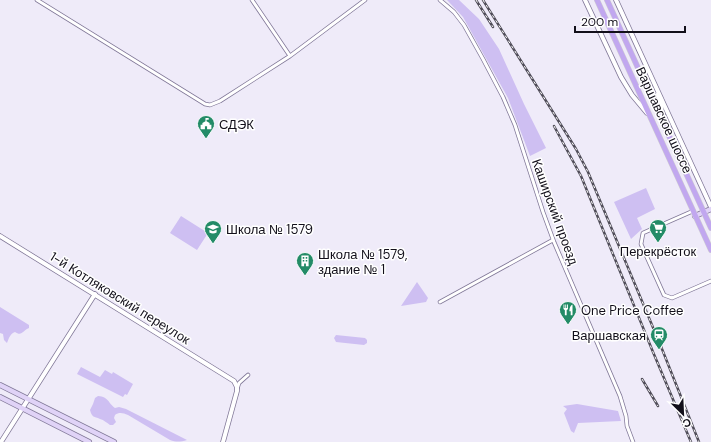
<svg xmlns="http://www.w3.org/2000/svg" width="711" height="442" font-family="'DM Sans',sans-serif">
  <rect width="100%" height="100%" fill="#efebf9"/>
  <!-- green -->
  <path fill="#cebff2" d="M 447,0 L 459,0 L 479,19 L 499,49 L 524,104 L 546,148 L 530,156 L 508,98 L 463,17 Z
    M 646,188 L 655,209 L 637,218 L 642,229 L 631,239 L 614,202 Z
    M 181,216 L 208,233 L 197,250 L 170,233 Z
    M 417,282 L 428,298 L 426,302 L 401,306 Z
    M 0,307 L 29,325 L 29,328 C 23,330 22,337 15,332 C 10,334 9,338 7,343 L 4,340 L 3,334 L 0,333 Z
    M 336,335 L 365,338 L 367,340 L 367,343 L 364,345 L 336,342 L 334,338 Z
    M 81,367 L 100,377 L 105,370 L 112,374 L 113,372 L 133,384 L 127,395 L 125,394 L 123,397 L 77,374 Z
    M 98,396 C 109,397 108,403 115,408 L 119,407 L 126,409 L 187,440 C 180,442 176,442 170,440 L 128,415 C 123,413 119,412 115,415 L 114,418 L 116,422 L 113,425 L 110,425 C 107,423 104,420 100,419 C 94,416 92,418 90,410 L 93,404 L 95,398 Z
    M 577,404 L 618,411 L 621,421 L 578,423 L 574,433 L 571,431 L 564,413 L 567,409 L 563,406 Z"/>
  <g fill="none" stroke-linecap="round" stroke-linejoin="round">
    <defs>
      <path id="minor" d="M 37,0 L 205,104 L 210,105 L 220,101 L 290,56 L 365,0
        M 252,0 L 290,56
        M 440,0 L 454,12 L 464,25 L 483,59 L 503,97 L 515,125 L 543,212 L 554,242 L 620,396 L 626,416 L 627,426 L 633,442
        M 693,211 L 643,233 L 641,244 L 664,295 L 672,298 L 711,281
        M 440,302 L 553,240
        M 237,389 L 239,383 L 248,375"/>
      <path id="tertiary" d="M 585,0 L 621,77 L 632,95 L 647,113
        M 616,0 L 711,207
        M 658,94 L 664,121
        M 0,236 L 234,381 L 237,387 L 237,391 L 223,442
        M 1,442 L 95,294"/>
      <path id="secondary" d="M 695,216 L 711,209
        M 0,385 L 114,442
        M 0,397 L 89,442"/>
      <path id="primary" d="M 597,0 L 711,250
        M 607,0 L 711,228"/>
    </defs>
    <!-- minor casing -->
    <use href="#minor" stroke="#817898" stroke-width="4.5"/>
    <!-- tertiary casing -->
    <use href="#tertiary" stroke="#817898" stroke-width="5.5"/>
    <!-- secondary casing -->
    <use href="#secondary" stroke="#817898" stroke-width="6"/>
    <!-- primary casing -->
    <use href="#primary" stroke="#d0cfd1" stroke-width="6"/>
    <!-- minor -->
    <use href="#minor" stroke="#fff" stroke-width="3"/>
    <!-- tertiary -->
    <use href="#tertiary" stroke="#fff" stroke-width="4"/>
    <!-- secondary -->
    <use href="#secondary" stroke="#e0d3f7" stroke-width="4.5"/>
    <!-- primary -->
    <use href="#primary" stroke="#c1a7ef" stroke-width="5"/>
    <defs>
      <path id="rail" d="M 476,0 L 493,27
        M 483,0 L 576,149 L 588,172 L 662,349 L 699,442
        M 554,126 L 581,176 L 653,352 L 691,442
        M 642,379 L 658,406"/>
    </defs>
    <!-- rail casing -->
    <use href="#rail" stroke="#4f4c58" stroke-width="2.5"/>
    <!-- rail -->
    <use href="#rail" stroke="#fff" stroke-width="1" stroke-dasharray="3" stroke-linecap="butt"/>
  </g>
  <!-- icons -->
  <defs>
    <symbol id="civic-pin" viewBox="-11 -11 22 30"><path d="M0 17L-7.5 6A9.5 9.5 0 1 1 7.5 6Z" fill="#238b67" stroke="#fff"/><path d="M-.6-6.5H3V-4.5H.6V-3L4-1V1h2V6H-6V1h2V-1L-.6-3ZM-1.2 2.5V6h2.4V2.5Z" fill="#fff"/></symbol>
    <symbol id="supermarket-pin" viewBox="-11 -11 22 30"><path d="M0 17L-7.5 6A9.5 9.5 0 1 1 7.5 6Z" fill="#238b67" stroke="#fff"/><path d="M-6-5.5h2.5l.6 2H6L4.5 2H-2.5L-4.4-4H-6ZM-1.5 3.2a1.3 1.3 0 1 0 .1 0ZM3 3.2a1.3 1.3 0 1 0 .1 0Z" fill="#fff"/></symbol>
    <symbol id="school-pin" viewBox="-11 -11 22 30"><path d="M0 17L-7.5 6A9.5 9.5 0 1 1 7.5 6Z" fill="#238b67" stroke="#fff"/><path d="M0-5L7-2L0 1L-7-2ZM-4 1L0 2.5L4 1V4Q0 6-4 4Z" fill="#fff"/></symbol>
    <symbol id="building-pin" viewBox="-11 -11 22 30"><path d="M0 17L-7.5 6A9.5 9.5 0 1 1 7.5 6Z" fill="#238b67" stroke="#fff"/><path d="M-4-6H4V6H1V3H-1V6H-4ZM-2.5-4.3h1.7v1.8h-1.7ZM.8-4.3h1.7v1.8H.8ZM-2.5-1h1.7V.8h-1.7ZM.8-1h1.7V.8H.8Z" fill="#fff"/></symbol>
    <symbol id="restaurant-pin" viewBox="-11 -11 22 30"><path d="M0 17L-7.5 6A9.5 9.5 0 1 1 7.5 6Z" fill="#238b67" stroke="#fff"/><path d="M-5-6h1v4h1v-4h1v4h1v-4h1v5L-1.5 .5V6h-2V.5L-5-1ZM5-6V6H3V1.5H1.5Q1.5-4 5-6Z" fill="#fff"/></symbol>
    <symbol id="station-pin" viewBox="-11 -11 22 30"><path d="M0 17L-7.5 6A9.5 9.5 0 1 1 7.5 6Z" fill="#238b67" stroke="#fff"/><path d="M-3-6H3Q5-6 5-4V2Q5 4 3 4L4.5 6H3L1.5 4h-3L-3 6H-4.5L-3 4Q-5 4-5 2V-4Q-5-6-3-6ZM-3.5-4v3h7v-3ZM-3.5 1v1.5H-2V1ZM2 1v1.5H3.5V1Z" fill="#fff"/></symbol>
  </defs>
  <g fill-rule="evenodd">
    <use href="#civic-pin" x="196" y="114" width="20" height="27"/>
    <use href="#supermarket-pin" x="648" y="218" width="20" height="27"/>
    <use href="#school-pin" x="203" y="219" width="20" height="27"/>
    <use href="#building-pin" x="295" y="251" width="20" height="27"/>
    <use href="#restaurant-pin" x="558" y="300" width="20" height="27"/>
    <use href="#station-pin" x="649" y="325" width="20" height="27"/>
  </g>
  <g text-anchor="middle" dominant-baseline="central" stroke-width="3" stroke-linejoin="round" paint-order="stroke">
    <!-- street labels -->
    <g font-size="13" fill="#120f1a" stroke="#fff">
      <text transform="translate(664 120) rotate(65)">Варшавское шоссе</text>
      <text transform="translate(555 212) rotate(70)">Каширский проезд</text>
      <text transform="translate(120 298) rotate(32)">1-й Котляковский переулок</text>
    </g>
    <!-- poi labels -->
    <g font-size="13" fill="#120f1a" stroke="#fff" text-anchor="start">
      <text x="219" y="124">СДЭК</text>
      <text x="226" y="229">Школа № 1579</text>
      <text x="658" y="251" text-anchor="middle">Перекрёсток</text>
      <text x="318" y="254">Школа № 1579,<tspan x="318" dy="15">здание № 1</tspan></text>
      <text x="581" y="310">One Price Coffee</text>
      <text x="646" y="335" text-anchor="end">Варшавская</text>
    </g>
  </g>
  <!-- north arrow -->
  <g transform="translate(683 414) rotate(156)" stroke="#ffffff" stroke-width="3" paint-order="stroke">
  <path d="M0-3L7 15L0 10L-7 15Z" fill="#120f1a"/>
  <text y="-6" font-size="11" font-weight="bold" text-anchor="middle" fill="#120f1a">С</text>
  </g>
  <!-- scale -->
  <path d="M575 26v6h110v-6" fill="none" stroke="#120f1a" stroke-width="2"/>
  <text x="581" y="26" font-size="12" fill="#120f1a" stroke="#ffffff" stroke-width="3" paint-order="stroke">200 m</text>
</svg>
